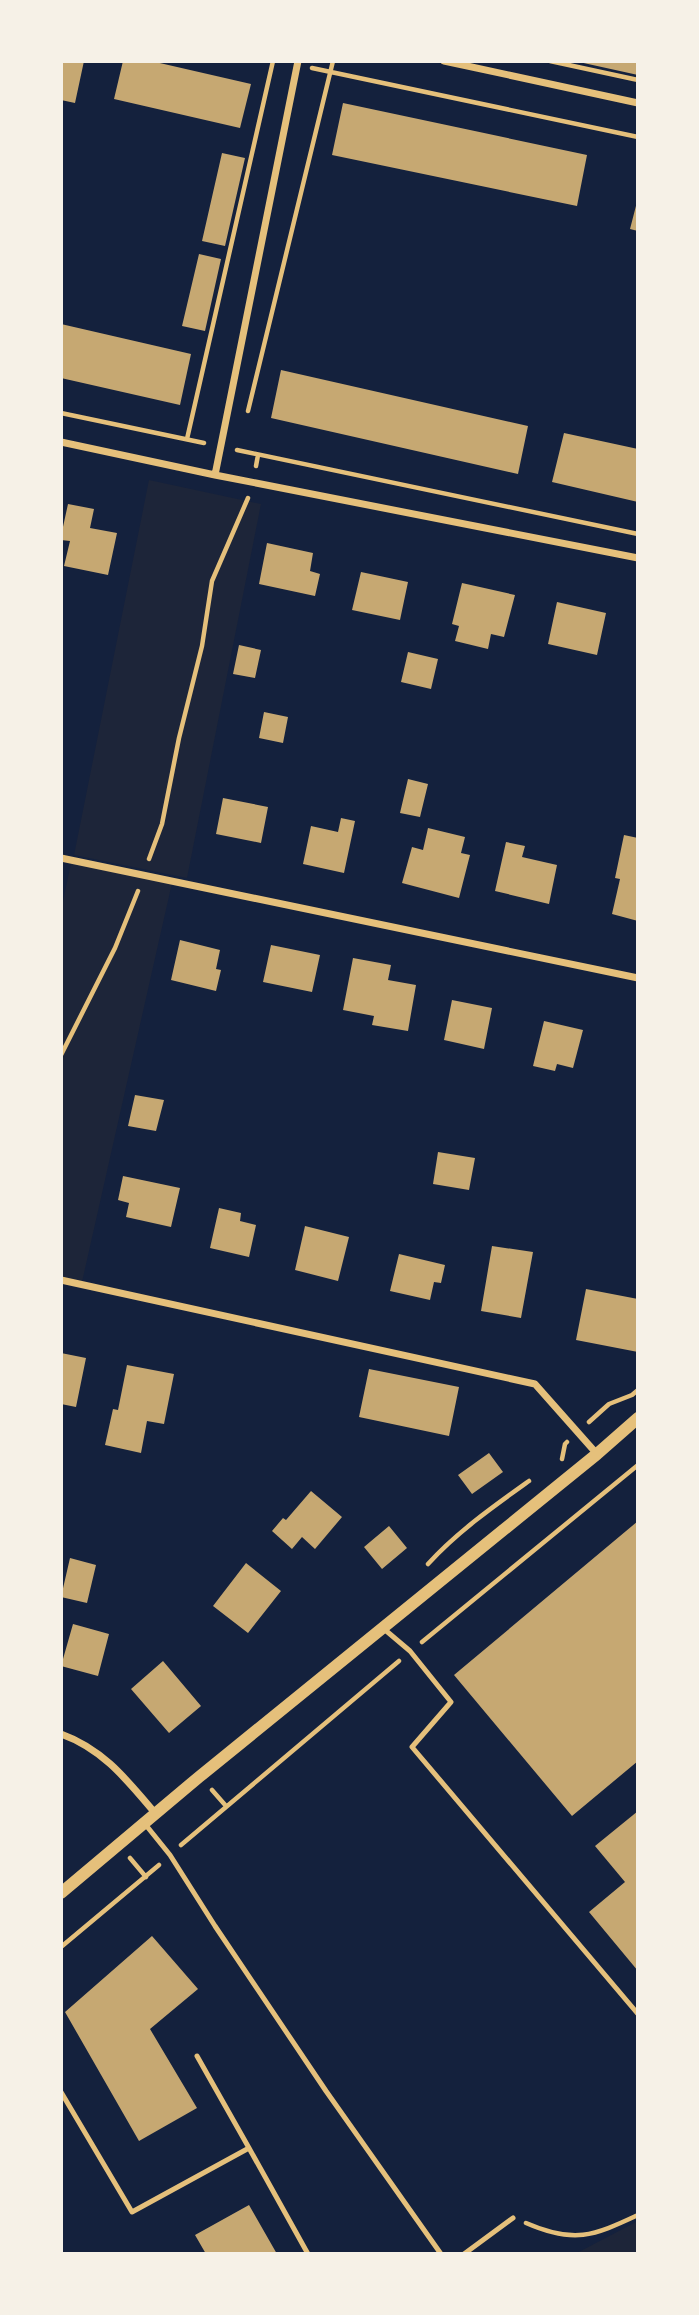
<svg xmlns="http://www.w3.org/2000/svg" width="699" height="2315" font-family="Poppins,sans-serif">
  <rect width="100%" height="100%" fill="#14213d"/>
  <!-- green -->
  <path fill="#1d2539" d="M 149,480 L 261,504 L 187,878 L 74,855 Z
    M 71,863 L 172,883 L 82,1282 L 61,1278 L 61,911 Z
    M 638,2221 L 638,2254 L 575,2254 Z"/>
  <!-- building -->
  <path fill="#c6a872" d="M 61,61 L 84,61 L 75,103 L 61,100 Z
    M 123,61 L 151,61 L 251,84 L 240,128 L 114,99 Z
    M 579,61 L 638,61 L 638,75 L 579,62 Z
    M 343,103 L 587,155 L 577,206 L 332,155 Z
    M 222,153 L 245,158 L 225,246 L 202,241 Z
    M 637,202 L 638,202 L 638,231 L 630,229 Z
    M 199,254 L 221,259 L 205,331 L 182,326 Z
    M 61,324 L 191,354 L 180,405 L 61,378 Z
    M 281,370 L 528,426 L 518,474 L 271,418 Z
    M 564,433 L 638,449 L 638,502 L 552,482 Z
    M 68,504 L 94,509 L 90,528 L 117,533 L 108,575 L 64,566 L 70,541 L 61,540 L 61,536 Z
    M 267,543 L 313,553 L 310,571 L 320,574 L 315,596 L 259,584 Z
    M 361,572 L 408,582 L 400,620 L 352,610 Z
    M 462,583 L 515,595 L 504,637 L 491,634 L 488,649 L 455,641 L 459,626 L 452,624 Z
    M 557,602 L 606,613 L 597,655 L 548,644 Z
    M 239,645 L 261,650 L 255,678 L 233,674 Z
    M 408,652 L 438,659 L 431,689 L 401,682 Z
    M 264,712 L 288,717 L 283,743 L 259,738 Z
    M 408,779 L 428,784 L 420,817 L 400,813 Z
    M 223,798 L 268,807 L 261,843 L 216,834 Z
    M 341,818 L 355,821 L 344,873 L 303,864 L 311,826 L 338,832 Z
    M 428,828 L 465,837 L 461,853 L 470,855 L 459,898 L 402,883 L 412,847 L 423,850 Z
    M 624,835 L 638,838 L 638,921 L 612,914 L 620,879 L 615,878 Z
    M 506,842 L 525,846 L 522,857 L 557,865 L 549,904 L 495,891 Z
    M 180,940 L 220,950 L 216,969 L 221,970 L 216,991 L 171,980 Z
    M 271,945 L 320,955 L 312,992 L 263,982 Z
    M 353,958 L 391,965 L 388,980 L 416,985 L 408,1031 L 372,1025 L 374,1016 L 343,1010 Z
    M 452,1000 L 492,1008 L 484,1049 L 444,1040 Z
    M 544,1021 L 583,1030 L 573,1068 L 557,1064 L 555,1071 L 533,1066 Z
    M 135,1095 L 164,1100 L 156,1131 L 128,1126 Z
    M 438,1152 L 475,1158 L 469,1190 L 433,1184 Z
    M 123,1176 L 180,1188 L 171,1227 L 126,1217 L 129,1203 L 118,1200 Z
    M 219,1208 L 241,1213 L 240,1221 L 256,1225 L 249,1257 L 210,1248 Z
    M 305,1226 L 349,1237 L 338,1281 L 295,1270 Z
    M 492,1246 L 533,1252 L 521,1318 L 481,1311 Z
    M 399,1254 L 445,1265 L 441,1283 L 434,1282 L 430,1300 L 390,1291 Z
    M 586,1289 L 638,1299 L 638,1352 L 576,1340 Z
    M 61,1353 L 86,1358 L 76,1407 L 61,1404 Z
    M 127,1365 L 174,1374 L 164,1424 L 147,1421 L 141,1453 L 105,1445 L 113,1409 L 118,1410 Z
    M 369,1369 L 459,1387 L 449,1436 L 359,1417 Z
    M 489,1453 L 503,1472 L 472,1494 L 458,1475 Z
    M 311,1491 L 342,1517 L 315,1549 L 302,1537 L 292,1549 L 272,1531 L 283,1518 L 286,1520 Z
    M 638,1521 L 638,1761 L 572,1816 L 454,1675 Z
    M 389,1526 L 407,1548 L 382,1569 L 364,1547 Z
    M 70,1558 L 96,1565 L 87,1603 L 61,1597 Z
    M 246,1563 L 281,1591 L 248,1633 L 213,1606 Z
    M 73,1624 L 109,1634 L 98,1676 L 61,1666 Z
    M 163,1661 L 201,1706 L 169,1733 L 131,1689 Z
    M 638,1811 L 638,1971 L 589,1912 L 625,1882 L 595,1846 Z
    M 152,1936 L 198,1989 L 150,2029 L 197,2108 L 139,2141 L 65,2012 Z
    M 249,2205 L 277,2254 L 206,2254 L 195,2235 Z"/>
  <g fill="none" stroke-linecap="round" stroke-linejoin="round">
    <!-- path -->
    <path stroke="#e5c07b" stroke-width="4.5" d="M 550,61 L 638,80
      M 312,68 L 638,137
      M 248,411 L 333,61
      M 61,413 L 204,443
      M 187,439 L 273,61
      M 237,450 L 638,534
      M 256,466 L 258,455
      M 149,859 L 162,824 L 179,738 L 202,646 L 212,581 L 248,498
      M 61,1055 L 115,948 L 138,891
      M 589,1422 L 609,1404 L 632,1395 L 638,1390
      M 562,1459 L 565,1444 L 567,1442
      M 428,1564 C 457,1532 494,1506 529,1481
      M 422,1642 L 638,1465
      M 212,1790 L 226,1806
      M 181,1845 L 399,1661
      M 130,1858 L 146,1877
      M 61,1947 L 159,1865
      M 526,2223 C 574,2244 593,2236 638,2215"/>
    <!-- service -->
    <path stroke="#e5c07b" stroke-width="5" d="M 384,1629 L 410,1651 L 451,1702 L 412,1747 L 638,2014
      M 145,1824 L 170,1855 L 215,1926 L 326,2091 L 441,2254
      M 197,2056 L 249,2148
      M 61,2092 L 132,2212 L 249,2148 L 308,2254
      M 464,2254 L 513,2218"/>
    <!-- minor -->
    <path stroke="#e5c07b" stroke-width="7" d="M 444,61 L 638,103
      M 61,442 L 215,475 L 638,558
      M 215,475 L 298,61
      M 61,858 L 638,978
      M 61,1280 L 535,1384 L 597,1454
      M 61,1734 C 103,1749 127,1780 155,1813"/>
    <!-- tertiary -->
    <path stroke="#e5c07b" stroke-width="12" d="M 61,1893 L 199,1777 L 597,1454 L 638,1418"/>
  </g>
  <!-- border -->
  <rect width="699" height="2315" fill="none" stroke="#f6f1e7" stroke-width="126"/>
</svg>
